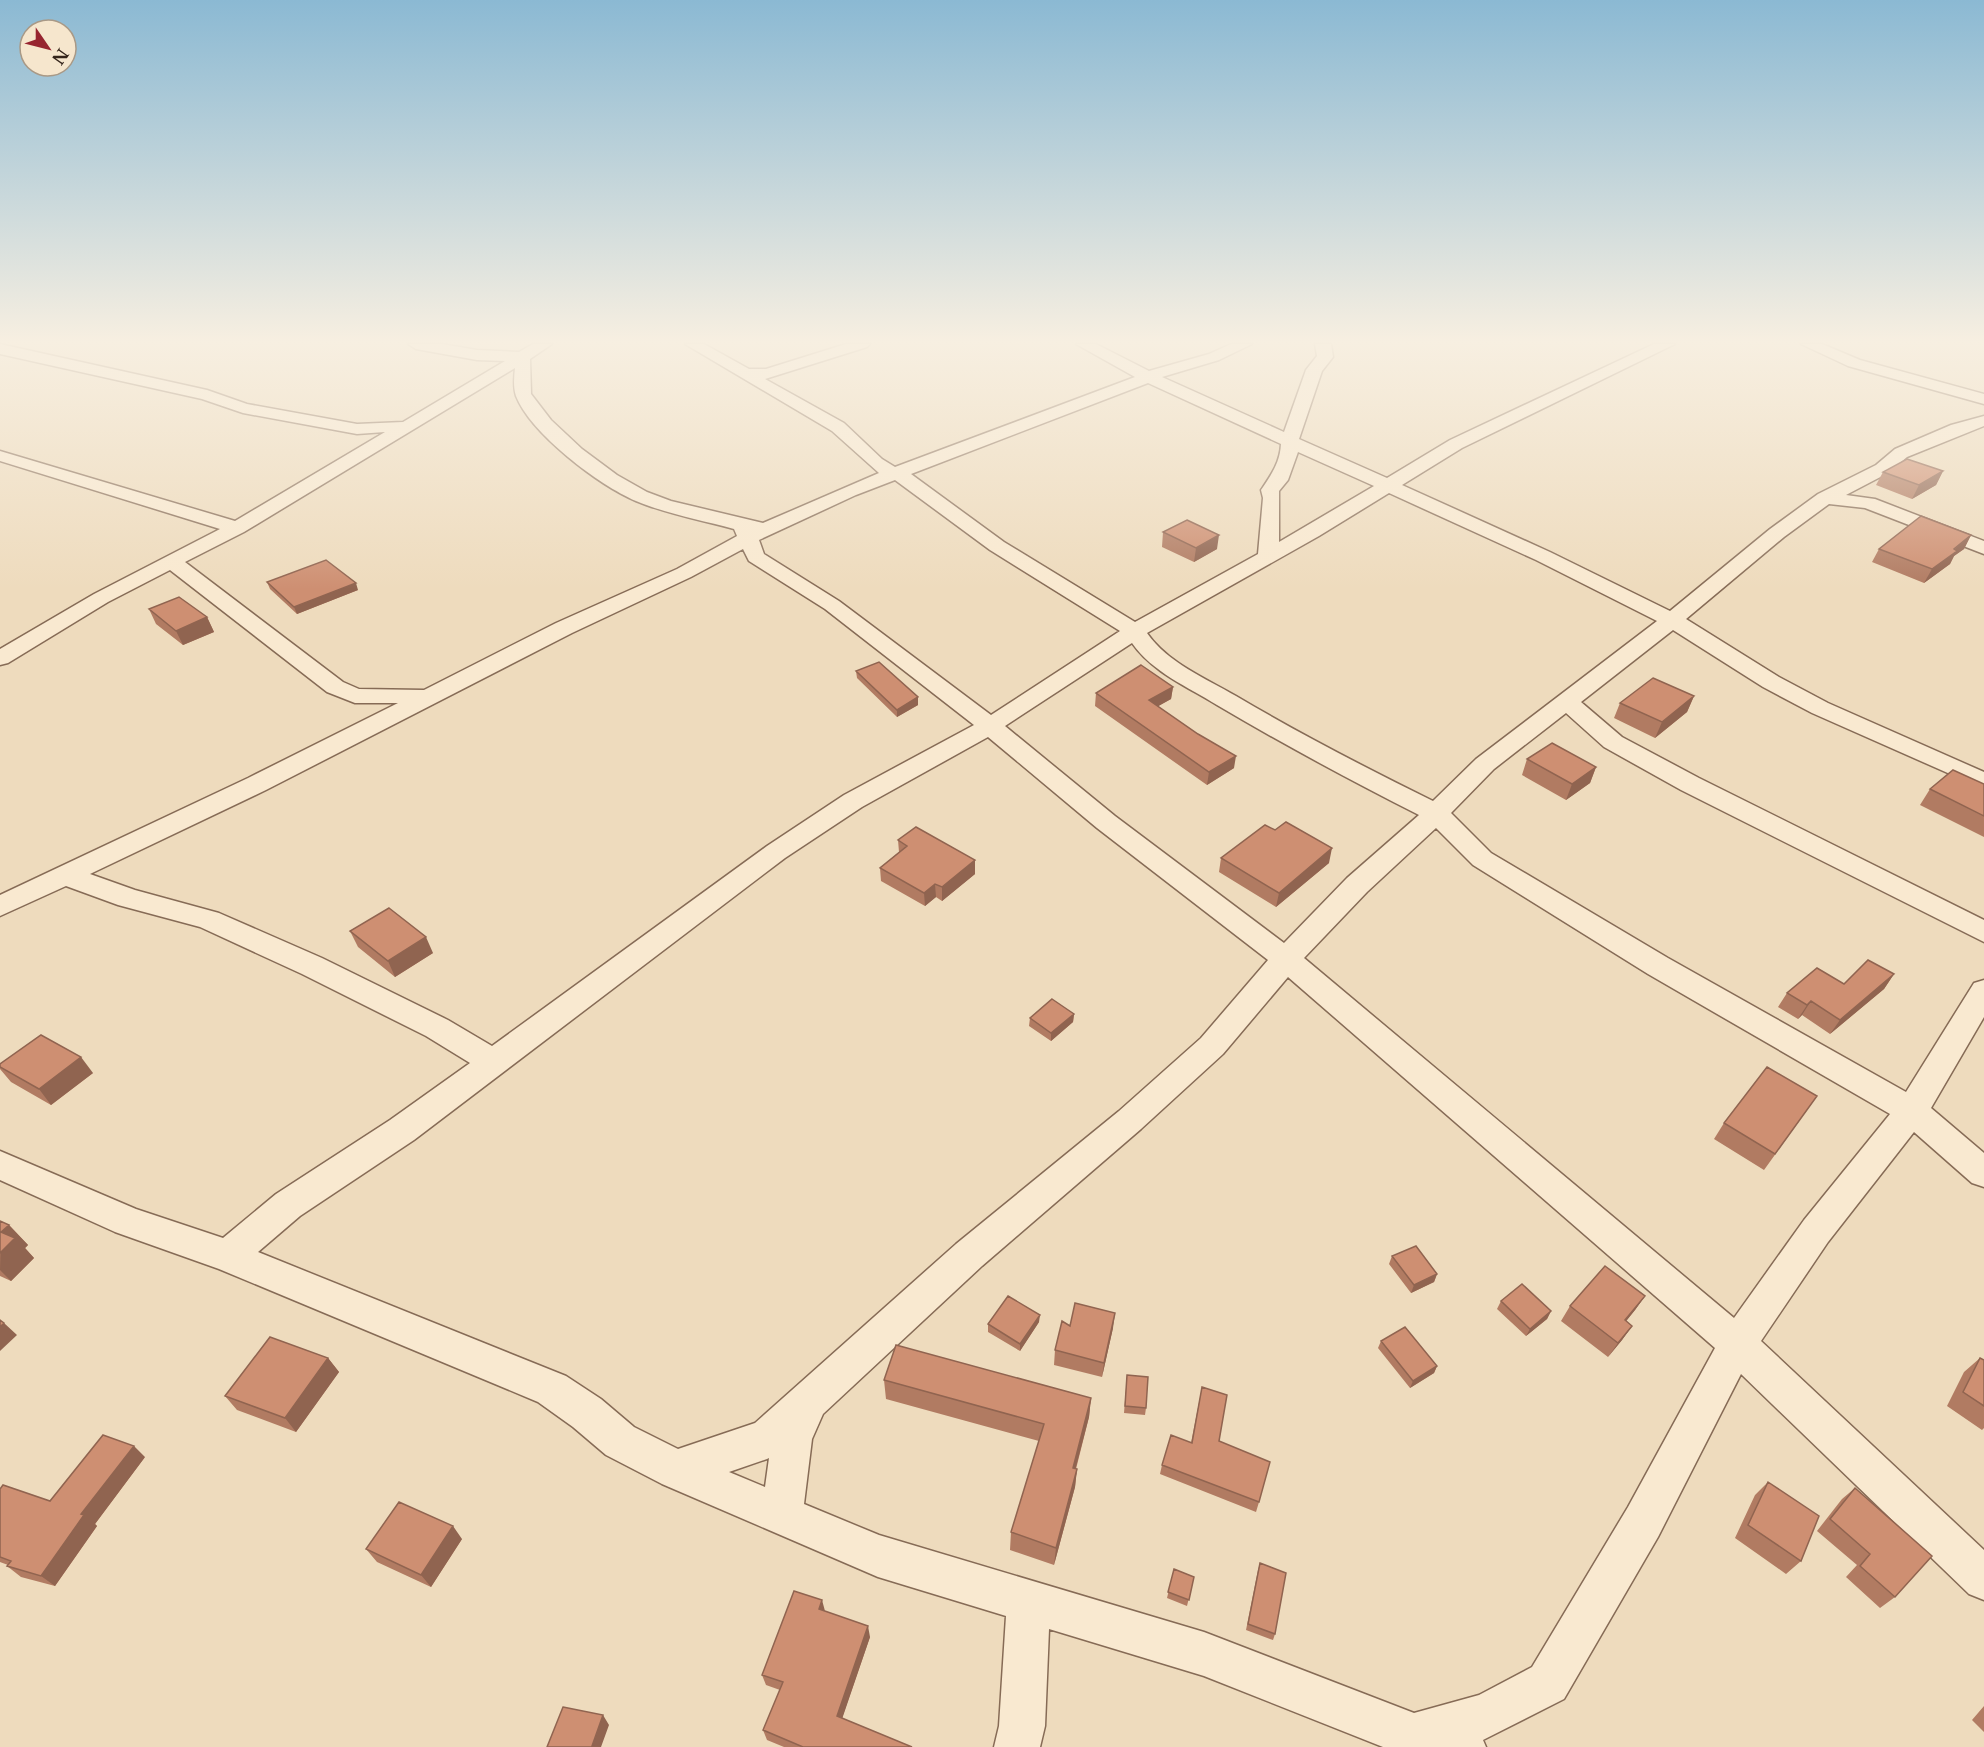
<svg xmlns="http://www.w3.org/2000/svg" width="1984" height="1747" font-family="'Libre Baskerville',serif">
  <rect width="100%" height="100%" fill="#eedbbd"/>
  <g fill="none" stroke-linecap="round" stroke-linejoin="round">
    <defs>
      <path id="minor" d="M 0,344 L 207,390 L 247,404 L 357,424 L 403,422 L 505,361 L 477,360 L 416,349 L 408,344 L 442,344 L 477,350 L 519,352 L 533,344 L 552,344 L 530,359 L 531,394 L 551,420 L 582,449 L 617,475 L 647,492 L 671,501 L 763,523 L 879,473 L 832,431 L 685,344 L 704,344 L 749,369 L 766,369 L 846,344 L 870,344 L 867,347 L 765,379 L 844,423 L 882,459 L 895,467 L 1135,377 L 1076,344 L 1096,344 L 1149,371 L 1209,354 L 1231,344 L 1252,344 L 1219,360 L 1162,377 L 1284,432 L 1306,370 L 1317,356 L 1315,344 L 1331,344 L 1333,357 L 1322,371 L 1299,439 L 1387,478 L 1450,440 L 1654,344 L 1675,344 L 1462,448 L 1402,485 L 1550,552 L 1670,611 L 1770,529 L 1818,494 L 1876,465 L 1895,449 L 1951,425 L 1984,416 L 1984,426 L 1907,457 L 1888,473 L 1846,495 L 1875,499 L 1984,541 L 1984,554 L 1865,508 L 1829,504 L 1784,537 L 1686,619 L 1779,677 L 1828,703 L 1984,772 L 1984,789 L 1812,713 L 1763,687 L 1673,630 L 1581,702 L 1622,737 L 1699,778 L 1984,920 L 1984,942 L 1681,790 L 1604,747 L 1566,713 L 1494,769 L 1451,813 L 1491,853 L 1668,958 L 1906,1092 L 1974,983 L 1984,980 L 1984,1017 L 1931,1108 L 1984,1153 L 1984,1187 L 1972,1183 L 1914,1132 L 1828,1242 L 1761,1341 L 1984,1550 L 1984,1600 L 1969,1594 L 1741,1374 L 1658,1537 L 1564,1699 L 1483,1740 L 1486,1747 L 1383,1747 L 1204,1676 L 1049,1629 L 1045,1726 L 1040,1747 L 994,1747 L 999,1726 L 1006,1616 L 878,1577 L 662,1484 L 606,1455 L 573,1427 L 538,1402 L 219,1269 L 115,1232 L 0,1180 L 0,1151 L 136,1209 L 223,1238 L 276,1194 L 390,1120 L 470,1063 L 426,1036 L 302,974 L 200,927 L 118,905 L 66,886 L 0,916 L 0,895 L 248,778 L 398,703 L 355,703 L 327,692 L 170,570 L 108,602 L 8,663 L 0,665 L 0,649 L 94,594 L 220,529 L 0,461 L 0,451 L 235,521 L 385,432 L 357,434 L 243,413 L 202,399 L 0,354 ZM 515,368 C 514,377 513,387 516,396 C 531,434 599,485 636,501 C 667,514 701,520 734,529 L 737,536 L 677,569 L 556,623 L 424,690 L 359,689 L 343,682 L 185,562 L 244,532 ZM 1148,383 L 1281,444 C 1280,463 1271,475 1261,490 L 1263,498 L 1258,554 L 1135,622 L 1004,542 L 911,474 ZM 1298,452 L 1374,486 L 1279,542 L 1279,491 L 1288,480 ZM 895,480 L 990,550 L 1120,631 L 991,715 L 839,601 L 764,554 L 759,540 L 856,495 ZM 1389,493 L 1536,560 L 1657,621 L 1476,759 L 1433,801 C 1366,768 1300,734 1236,696 C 1205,678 1168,663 1147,633 L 1319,536 ZM 743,549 L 749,561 L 825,609 L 974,725 L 844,795 L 767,846 L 492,1046 L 448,1020 L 322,958 L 219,913 L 135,890 L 90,874 L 266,790 L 572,633 L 691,577 ZM 1132,643 C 1152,672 1188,687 1217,705 C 1283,744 1350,780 1419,815 L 1347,878 L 1284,943 L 1115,816 L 1005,726 ZM 988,737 L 1097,828 L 1268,960 L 1201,1038 L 1119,1111 L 956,1244 L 755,1423 L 678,1449 L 634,1427 L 601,1399 L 566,1376 L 258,1252 L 300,1216 L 414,1140 L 785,858 L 862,807 ZM 1436,828 L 1473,865 L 1648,974 L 1890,1114 L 1804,1220 L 1734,1318 L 1304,958 L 1367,892 ZM 1288,977 L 1715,1348 L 1628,1507 L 1532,1667 L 1479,1695 L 1414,1713 L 1204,1632 L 879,1535 L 804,1504 L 812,1439 L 823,1414 L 982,1266 L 1141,1129 L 1223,1054 ZM 769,1458 L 765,1487 L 729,1472 L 767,1459 Z
        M 1801,344 L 1822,344 L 1860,360 L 1984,394 L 1984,404 L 1848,366 Z"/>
    </defs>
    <!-- minor casing -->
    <use href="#minor" stroke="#866b56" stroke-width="3"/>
    <!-- minor -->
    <use href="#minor" fill="#f9e9d0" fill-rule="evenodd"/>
  </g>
  <!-- wall -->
  <path fill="#b17b62" d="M 1943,471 L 1936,485 L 1912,499 L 1876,485 L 1883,472 Z
    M 1163,532 L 1217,549 L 1194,562 L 1162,547 Z
    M 1971,535 L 1964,549 L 1954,556 L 1950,564 L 1924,583 L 1872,562 L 1879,549 Z
    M 267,582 L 358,590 L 297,614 L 270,589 Z
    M 149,609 L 207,617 L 214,632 L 183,645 L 156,624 Z
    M 856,671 L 918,697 L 918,705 L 897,717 L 857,678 Z
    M 1173,687 L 1171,699 L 1158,706 L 1234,768 L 1207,785 L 1095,706 L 1096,693 Z
    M 1694,696 L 1687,712 L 1655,738 L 1614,718 L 1620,703 Z
    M 1527,759 L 1596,767 L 1590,783 L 1566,800 L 1522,775 Z
    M 1984,784 L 1984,837 L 1920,805 L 1930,789 Z
    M 898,840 L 975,874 L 942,901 L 936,897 L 925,906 L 881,881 L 880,868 L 899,852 Z
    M 1221,858 L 1329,863 L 1276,907 L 1219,872 Z
    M 350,931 L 433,953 L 395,977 L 358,947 Z
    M 1894,974 L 1884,989 L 1830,1034 L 1802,1015 L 1798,1019 L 1778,1007 L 1787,993 L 1844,984 Z
    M 1074,1014 L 1073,1022 L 1051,1041 L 1029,1026 L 1030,1018 Z
    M 0,1064 L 93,1073 L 51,1105 L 11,1082 L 0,1069 Z
    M 1817,1096 L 1764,1170 L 1714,1139 L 1724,1123 Z
    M 0,1221 L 9,1225 L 28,1245 L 25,1248 L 34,1258 L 11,1281 L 0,1276 Z
    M 1392,1256 L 1437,1274 L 1434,1282 L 1411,1293 L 1389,1264 Z
    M 1645,1296 L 1635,1310 L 1626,1321 L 1632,1326 L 1622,1340 L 1608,1357 L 1561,1321 L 1570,1306 Z
    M 1501,1301 L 1551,1311 L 1547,1319 L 1526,1336 L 1497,1309 Z
    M 1039,1322 L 1020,1351 L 988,1332 L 988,1324 Z
    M 1070,1326 L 1113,1328 L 1102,1377 L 1054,1365 L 1055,1350 Z
    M 1381,1341 L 1437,1366 L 1434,1373 L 1410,1388 L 1378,1348 Z
    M 328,1358 L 339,1372 L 296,1432 L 237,1410 L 225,1396 Z
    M 1980,1358 L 1984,1360 L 1984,1428 L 1982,1430 L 1947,1406 L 1964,1372 Z
    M 1127,1375 L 1146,1408 L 1145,1415 L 1124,1413 Z
    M 884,1380 L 1091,1398 L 1089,1417 L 1076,1469 L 1077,1469 L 1075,1487 L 1054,1565 L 1010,1550 L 1011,1532 L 1039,1441 L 886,1399 Z
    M 1202,1387 L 1219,1441 L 1259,1502 L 1256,1512 L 1160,1474 L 1162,1465 L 1191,1443 Z
    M 145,1457 L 95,1524 L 97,1526 L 55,1586 L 21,1577 L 7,1566 L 8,1565 L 0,1562 L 0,1489 L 50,1501 Z
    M 1768,1482 L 1801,1561 L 1786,1574 L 1735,1538 L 1755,1495 Z
    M 1855,1488 L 1895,1597 L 1880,1608 L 1846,1577 L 1857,1565 L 1817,1531 L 1842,1499 Z
    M 462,1539 L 431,1587 L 377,1562 L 366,1549 Z
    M 1260,1563 L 1275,1634 L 1273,1640 L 1246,1630 L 1258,1570 Z
    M 1174,1569 L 1194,1577 L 1187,1606 L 1167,1598 Z
    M 825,1611 L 870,1637 L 842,1718 L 912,1747 L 784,1747 L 767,1740 L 763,1730 L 780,1690 L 766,1685 L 762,1675 Z
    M 1984,1706 L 1984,1732 L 1972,1720 Z"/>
  <!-- shaded-wall -->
  <path fill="#906450" d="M 1943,471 L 1936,485 L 1912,499 L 1919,485 Z
    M 1219,535 L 1217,549 L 1194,562 L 1196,548 Z
    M 1971,535 L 1964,549 L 1954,556 L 1950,564 L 1924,583 L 1932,569 Z
    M 356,583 L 358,590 L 297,614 L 294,607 Z
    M 207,617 L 214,632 L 183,645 L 176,631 Z
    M 1173,687 L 1171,699 L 1148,712 L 1149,700 Z
    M 1694,696 L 1687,712 L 1655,738 L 1662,722 Z
    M 918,697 L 918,705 L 897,717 L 897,710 Z
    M 1236,756 L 1234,768 L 1207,785 L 1209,772 Z
    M 1596,767 L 1590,783 L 1566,800 L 1572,784 Z
    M 1332,848 L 1329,863 L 1276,907 L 1279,893 Z
    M 975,860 L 975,874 L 942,901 L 942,887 Z
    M 935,884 L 936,897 L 925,906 L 924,893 Z
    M 426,937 L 433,953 L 395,977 L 388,961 Z
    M 1894,974 L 1884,989 L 1830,1034 L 1840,1020 Z
    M 1811,1001 L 1802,1015 L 1798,1019 L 1807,1005 Z
    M 1074,1014 L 1073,1022 L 1051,1041 L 1051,1033 Z
    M 81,1057 L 93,1073 L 51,1105 L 39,1089 Z
    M 9,1225 L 28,1245 L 25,1248 L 34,1258 L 11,1281 L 0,1270 L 1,1232 Z
    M 1437,1274 L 1434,1282 L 1411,1293 L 1414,1285 Z
    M 1645,1296 L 1635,1310 L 1615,1335 L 1625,1320 Z
    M 1551,1311 L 1547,1319 L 1526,1336 L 1530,1329 Z
    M 1115,1313 L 1113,1328 L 1102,1377 L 1104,1363 Z
    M 1040,1315 L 1039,1322 L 1020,1351 L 1020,1344 Z
    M 4,1323 L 17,1335 L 0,1351 L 0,1327 Z
    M 1632,1326 L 1622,1340 L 1608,1357 L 1618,1343 Z
    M 328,1358 L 339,1372 L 296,1432 L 285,1418 Z
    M 1437,1366 L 1434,1373 L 1410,1388 L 1413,1381 Z
    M 1091,1398 L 1089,1417 L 1071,1486 L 1073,1468 Z
    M 134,1446 L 145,1457 L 95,1524 L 97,1526 L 55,1586 L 41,1576 L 81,1514 Z
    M 1077,1469 L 1075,1487 L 1054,1565 L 1056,1548 Z
    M 453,1526 L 462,1539 L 431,1587 L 421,1575 Z
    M 822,1600 L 825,1611 L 819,1609 Z
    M 868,1626 L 870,1637 L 840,1725 L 837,1716 Z
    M 603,1715 L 609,1725 L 601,1747 L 593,1747 L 592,1746 Z"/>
  <!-- building -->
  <path fill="#ce8f72" stroke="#906450" stroke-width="1.5" d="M 1907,459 L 1943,471 L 1919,485 L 1883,472 Z
    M 1921,516 L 1971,535 L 1954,549 L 1957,551 L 1932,569 L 1879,549 Z
    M 1187,520 L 1219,535 L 1196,548 L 1163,532 Z
    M 326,560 L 356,583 L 294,607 L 267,582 Z
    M 179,597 L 207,617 L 176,631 L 149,609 Z
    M 879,662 L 918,697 L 897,710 L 856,671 Z
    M 1141,665 L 1173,687 L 1149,700 L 1198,734 L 1236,756 L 1209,772 L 1096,693 Z
    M 1653,678 L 1694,696 L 1662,722 L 1620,703 Z
    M 1552,743 L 1596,767 L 1572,784 L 1527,759 Z
    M 1953,770 L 1984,784 L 1984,816 L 1930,789 Z
    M 1286,822 L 1332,848 L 1279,893 L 1221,858 L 1265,825 L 1275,830 Z
    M 916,827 L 975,860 L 942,887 L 935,884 L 924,893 L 880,868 L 907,846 L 898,840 Z
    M 389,908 L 426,937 L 388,961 L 350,931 Z
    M 1868,960 L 1894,974 L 1840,1020 L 1811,1001 L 1807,1005 L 1787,993 L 1817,968 L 1844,984 Z
    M 1052,999 L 1074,1014 L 1051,1033 L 1030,1018 Z
    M 41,1035 L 81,1057 L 39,1089 L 0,1067 L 0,1064 Z
    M 1767,1067 L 1817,1096 L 1775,1154 L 1724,1123 Z
    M 0,1221 L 9,1225 L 1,1232 L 15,1238 L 0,1253 Z
    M 1416,1246 L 1437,1274 L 1414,1285 L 1392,1256 Z
    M 1605,1266 L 1645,1296 L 1625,1320 L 1632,1326 L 1618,1343 L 1570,1306 Z
    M 1522,1284 L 1551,1311 L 1530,1329 L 1501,1301 Z
    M 1008,1296 L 1040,1315 L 1020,1344 L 988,1324 Z
    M 1075,1303 L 1115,1313 L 1104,1363 L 1055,1350 L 1062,1321 L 1070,1326 Z
    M 0,1320 L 4,1323 L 0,1327 Z
    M 1405,1327 L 1437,1366 L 1413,1381 L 1381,1341 Z
    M 270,1337 L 328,1358 L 285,1418 L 225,1396 Z
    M 896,1345 L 1091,1398 L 1073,1468 L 1077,1469 L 1056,1548 L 1011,1532 L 1044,1424 L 884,1380 Z
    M 1980,1358 L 1984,1360 L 1984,1406 L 1963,1392 Z
    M 1127,1375 L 1148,1377 L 1146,1408 L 1125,1406 Z
    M 1202,1387 L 1227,1395 L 1219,1441 L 1270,1462 L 1259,1502 L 1162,1465 L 1171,1435 L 1192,1443 Z
    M 103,1435 L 134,1446 L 81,1514 L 84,1515 L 41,1576 L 7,1566 L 11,1561 L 0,1557 L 0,1489 L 3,1485 L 50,1501 Z
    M 1768,1482 L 1819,1516 L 1801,1561 L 1748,1525 Z
    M 1855,1488 L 1932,1556 L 1895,1597 L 1860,1566 L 1870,1554 L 1830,1519 Z
    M 399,1502 L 453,1526 L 421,1575 L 366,1549 Z
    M 1260,1563 L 1286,1573 L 1275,1634 L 1248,1624 Z
    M 1174,1569 L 1194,1577 L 1189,1600 L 1168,1592 Z
    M 794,1591 L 822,1600 L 819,1609 L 868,1626 L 837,1716 L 912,1747 L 803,1747 L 763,1730 L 783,1682 L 762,1675 Z
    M 563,1707 L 603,1715 L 592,1746 L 595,1747 L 547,1747 Z"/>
  <!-- sky -->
  <linearGradient id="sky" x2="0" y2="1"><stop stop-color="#8bb9d3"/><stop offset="0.58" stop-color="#f7efe1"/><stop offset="1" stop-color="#f7efe1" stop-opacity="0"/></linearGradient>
  <rect width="1984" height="589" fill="url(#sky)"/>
  <!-- north arrow -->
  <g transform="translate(48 48) rotate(125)"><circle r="28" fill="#f6e6cd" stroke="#a99986" stroke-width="1.5"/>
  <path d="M0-4.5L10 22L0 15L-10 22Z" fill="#972530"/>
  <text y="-9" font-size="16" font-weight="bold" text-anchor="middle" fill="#35251b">N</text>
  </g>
</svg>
